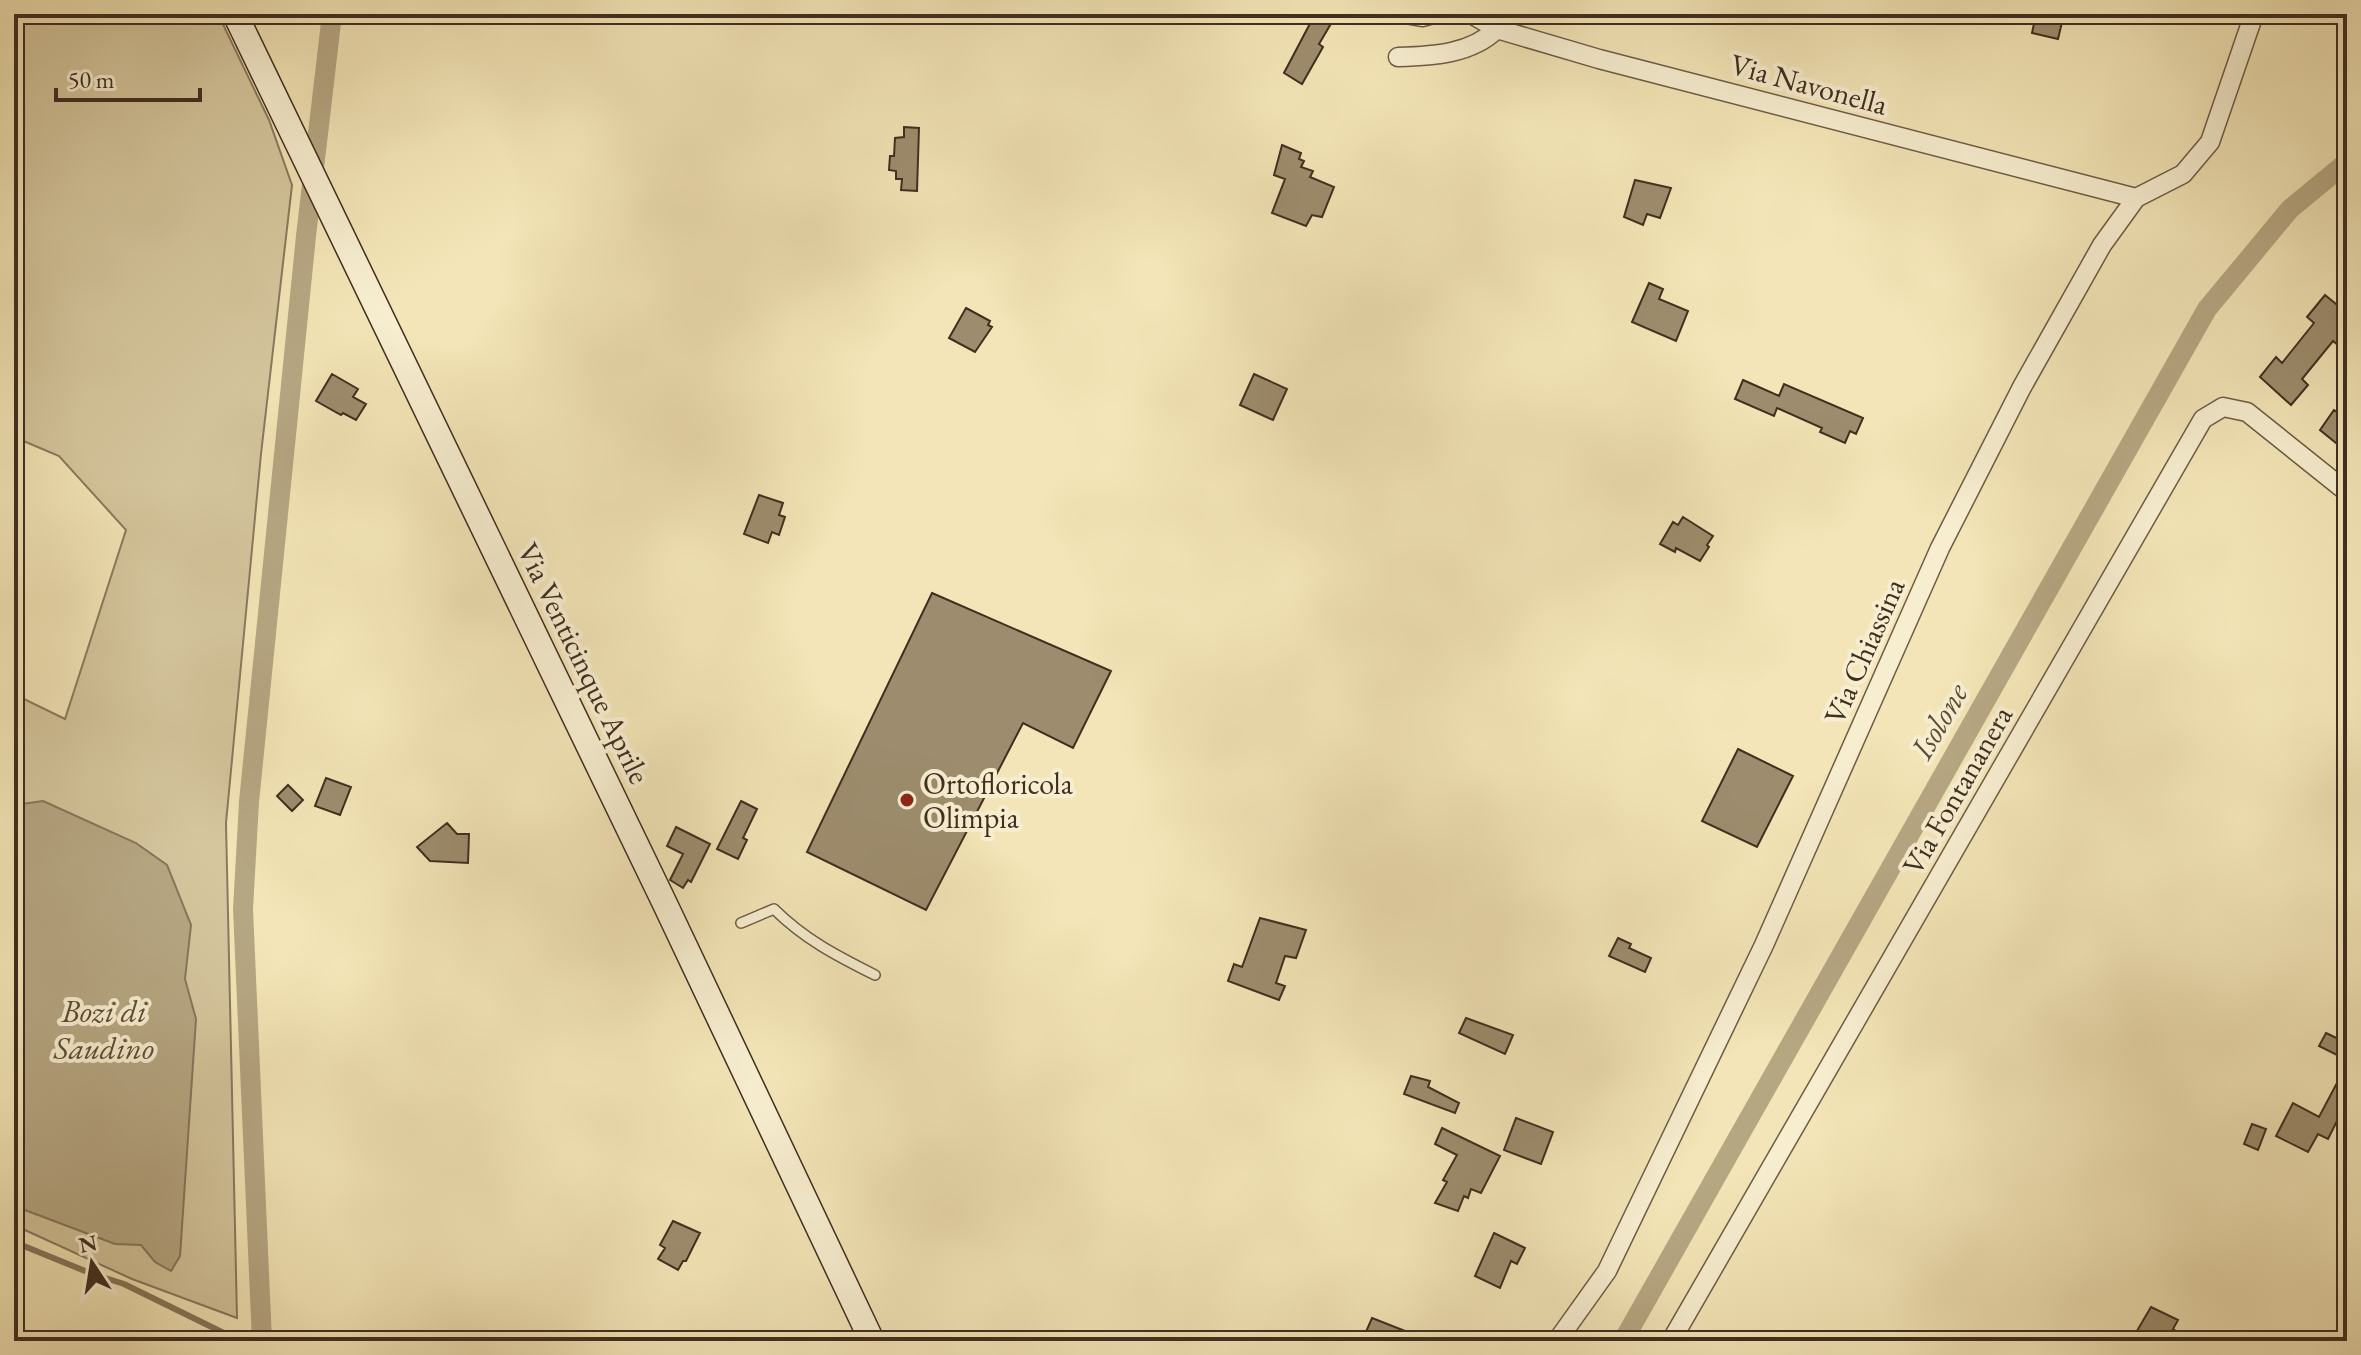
<svg xmlns="http://www.w3.org/2000/svg" width="2361" height="1355" font-family="'EB Garamond',serif">
  <rect width="100%" height="100%" fill="#f3e5b7"/>
  <filter id="stains"><feTurbulence type="fractalNoise" baseFrequency=".0025" numOctaves="4"/><feColorMatrix values="0 0 0 0 .2 0 0 0 0 .09 0 0 0 0 .02 0 0 0 .5 -.17"/></filter>
  <radialGradient id="worn" r=".72"><stop offset=".6" stop-color="#630" stop-opacity="0"/><stop offset="1" stop-color="#630" stop-opacity=".3"/></radialGradient>
  <!-- green -->
  <path fill="#d5c69d" stroke="#8a7a5e" stroke-width="2" d="M 14,14 L 218,14 L 269,120 L 292,185 L 261,454 L 226,823 L 237,1318 L 132,1279 L 14,1225 L 14,694 L 65,719 L 126,530 L 59,456 L 14,437 Z"/>
  <!-- water -->
  <path fill="#b6a783" stroke="#87775b" stroke-width="2" d="M 43,801 L 136,843 L 167,865 L 191,925 L 185,979 L 196,1019 L 180,1256 L 171,1271 L 155,1262 L 141,1245 L 115,1244 L 14,1206 L 14,805 Z"/>
  <g fill="none" stroke-linecap="round" stroke-linejoin="round">
    <!-- stream -->
    <path stroke="#87775b" stroke-width="6" d="M 14,1242 L 90,1273 L 124,1284 L 230,1336"/>
    <!-- canal -->
    <path stroke="#b6a783" stroke-width="20" d="M 262,1341 L 243,909 L 249,802 L 306,236 L 332,14
      M 1623,1341 L 2207,309 L 2290,209 L 2347,162"/>
  </g>
  <!-- building -->
  <path fill="#9d8d6e" stroke="#402e1f" stroke-width="2" d="M 1315,14 L 1332,22 L 1319,44 L 1323,47 L 1302,84 L 1284,73 Z
    M 2036,14 L 2064,14 L 2058,39 L 2032,33 Z
    M 904,127 L 919,128 L 917,191 L 901,190 L 902,179 L 896,179 L 896,171 L 889,170 L 890,156 L 894,156 L 895,138 L 904,137 Z
    M 1282,145 L 1301,153 L 1299,159 L 1304,161 L 1301,167 L 1313,171 L 1310,177 L 1334,187 L 1322,217 L 1312,215 L 1306,226 L 1272,213 L 1285,179 L 1274,175 Z
    M 1635,180 L 1671,188 L 1660,218 L 1647,214 L 1643,225 L 1624,217 Z
    M 1649,283 L 1663,289 L 1659,299 L 1688,311 L 1676,341 L 1632,322 Z
    M 2325,295 L 2347,313 L 2347,335 L 2339,346 L 2333,341 L 2302,379 L 2308,385 L 2291,405 L 2260,377 L 2276,357 L 2282,363 L 2314,323 L 2307,317 Z
    M 966,308 L 990,321 L 988,325 L 992,327 L 975,352 L 949,338 Z
    M 332,374 L 358,389 L 353,397 L 366,404 L 356,420 L 343,413 L 341,415 L 316,401 Z
    M 1254,374 L 1287,389 L 1273,420 L 1240,405 Z
    M 1743,380 L 1779,396 L 1784,384 L 1863,418 L 1856,434 L 1850,431 L 1845,443 L 1820,432 L 1822,428 L 1777,408 L 1774,416 L 1735,399 Z
    M 2334,410 L 2347,419 L 2347,452 L 2320,430 Z
    M 759,495 L 783,503 L 779,515 L 785,517 L 779,535 L 772,532 L 768,543 L 744,534 Z
    M 1683,517 L 1713,536 L 1707,545 L 1709,547 L 1700,561 L 1676,548 L 1675,552 L 1660,544 L 1673,522 L 1678,525 Z
    M 932,593 L 1111,671 L 1073,748 L 1023,723 L 926,910 L 807,852 Z
    M 1738,749 L 1793,776 L 1757,847 L 1702,821 Z
    M 326,778 L 351,787 L 340,815 L 315,806 Z
    M 288,785 L 303,800 L 292,811 L 277,796 Z
    M 741,801 L 757,809 L 743,838 L 747,840 L 738,859 L 717,849 Z
    M 447,823 L 457,834 L 469,834 L 468,863 L 430,861 L 417,847 Z
    M 676,827 L 710,844 L 691,882 L 688,880 L 683,888 L 670,880 L 683,854 L 667,846 Z
    M 1260,918 L 1306,930 L 1296,958 L 1285,956 L 1276,983 L 1285,986 L 1279,1000 L 1228,981 L 1234,964 L 1242,967 Z
    M 1618,938 L 1631,944 L 1629,948 L 1651,958 L 1645,972 L 1609,956 Z
    M 1466,1018 L 1513,1035 L 1505,1054 L 1459,1033 Z
    M 2326,1033 L 2347,1043 L 2347,1060 L 2319,1046 Z
    M 2347,1064 L 2347,1101 L 2328,1139 L 2318,1134 L 2308,1152 L 2276,1136 L 2293,1103 L 2319,1117 Z
    M 1411,1076 L 1430,1081 L 1428,1087 L 1459,1103 L 1455,1113 L 1404,1094 Z
    M 1516,1118 L 1553,1132 L 1541,1164 L 1504,1150 Z
    M 2252,1124 L 2266,1129 L 2258,1150 L 2244,1144 Z
    M 1442,1128 L 1500,1156 L 1481,1193 L 1471,1189 L 1468,1198 L 1464,1196 L 1458,1211 L 1435,1203 L 1447,1182 L 1443,1180 L 1457,1155 L 1435,1144 Z
    M 673,1221 L 700,1233 L 686,1261 L 683,1261 L 678,1270 L 658,1259 L 665,1248 L 660,1245 Z
    M 1494,1233 L 1525,1248 L 1517,1264 L 1511,1261 L 1500,1288 L 1475,1276 Z
    M 2151,1307 L 2178,1320 L 2173,1329 L 2190,1341 L 2131,1341 Z
    M 1372,1318 L 1428,1340 L 1428,1341 L 1362,1341 Z"/>
  <g fill="none" stroke-linecap="round" stroke-linejoin="round">
    <defs>
      <path id="lane" d="M 741,923 L 774,909 C 804,939 837,956 875,975"/>
      <path id="street" d="M 1405,14 L 1422,17 L 1433,14
        M 1471,14 L 1497,29 L 1599,59 L 2136,198
        M 1398,57 C 1434,56 1471,54 1497,29
        M 1557,1341 L 1607,1271 L 1764,945 L 1940,548 L 2022,387 L 2102,245 L 2136,198 L 2183,174 L 2210,142 L 2254,14
        M 1671,1341 L 2203,419 L 2223,407 L 2247,412 L 2347,492"/>
      <path id="secondary" d="M 235,14 L 665,904 L 872,1341"/>
    </defs>
    <!-- lane casing -->
    <use href="#lane" stroke="#6d5c45" stroke-width="12"/>
    <!-- street casing -->
    <use href="#street" stroke="#6d5c45" stroke-width="21"/>
    <!-- secondary casing -->
    <use href="#secondary" stroke="#402e1f" stroke-width="27"/>
    <!-- lane -->
    <use href="#lane" stroke="#f7eed0" stroke-width="9"/>
    <!-- street -->
    <use href="#street" stroke="#f7eed0" stroke-width="18"/>
    <!-- secondary -->
    <use href="#secondary" stroke="#f7eed0" stroke-width="24"/>
  </g>
  <!-- markers -->
  <circle fill="#8f2418" stroke="#f7eed0" stroke-width="3" cx="907" cy="800" r="8"/>
  <g text-anchor="middle" dominant-baseline="central" stroke-width="8" stroke-linejoin="round" paint-order="stroke">
    <!-- street labels -->
    <g font-size="30" fill="#402e1f" stroke="#f7eed0">
      <text transform="translate(1809 84) rotate(15)">Via Navonella</text>
      <text transform="translate(1864 651) rotate(-66)">Via Chiassina</text>
      <text transform="translate(584 663) rotate(64)">Via Venticinque Aprile</text>
      <text transform="translate(1957 790) rotate(-60)">Via Fontananera</text>
    </g>
    <!-- poi labels -->
    <g font-size="30" fill="#402e1f" stroke="#f7eed0" text-anchor="start">
      <text x="923" y="783">Ortofloricola<tspan x="923" dy="34">Olimpia</tspan></text>
    </g>
    <!-- water labels -->
    <g font-size="32" font-style="italic" fill="#5e4c38" stroke="#f7eed0">
      <text transform="translate(1939 721) rotate(-60)">Isolone</text>
      <text x="104" y="1011">Bozi di<tspan x="104" dy="37">Saudino</tspan></text>
    </g>
  </g>
  <!-- margin -->
  <rect width="2361" height="1355" fill="none" stroke="#f3e5b7" stroke-width="48"/>
  <rect x="16" y="16" width="2329" height="1323" fill="none" stroke="#402e1f" stroke-width="4"/>
  <rect x="24" y="24" width="2313" height="1307" fill="none" stroke="#402e1f" stroke-width="2"/>
  <!-- north arrow -->
  <g transform="translate(92 1263) rotate(348)" stroke="#f7eed0" stroke-width="6" paint-order="stroke">
  <path d="M0-6L14 30L0 20L-14 30Z" fill="#402e1f"/>
  <text y="-12" font-size="22" font-weight="bold" text-anchor="middle" fill="#402e1f">N</text>
  </g>
  <!-- scale -->
  <path d="M56 88v12h144v-12" fill="none" stroke="#402e1f" stroke-width="4"/>
  <text x="68" y="88" font-size="24" fill="#402e1f" stroke="#f7eed0" stroke-width="6" paint-order="stroke">50 m</text>
  <rect width="100%" height="100%" filter="url(#stains)"/>
  <rect width="100%" height="100%" fill="url(#worn)"/>
</svg>
